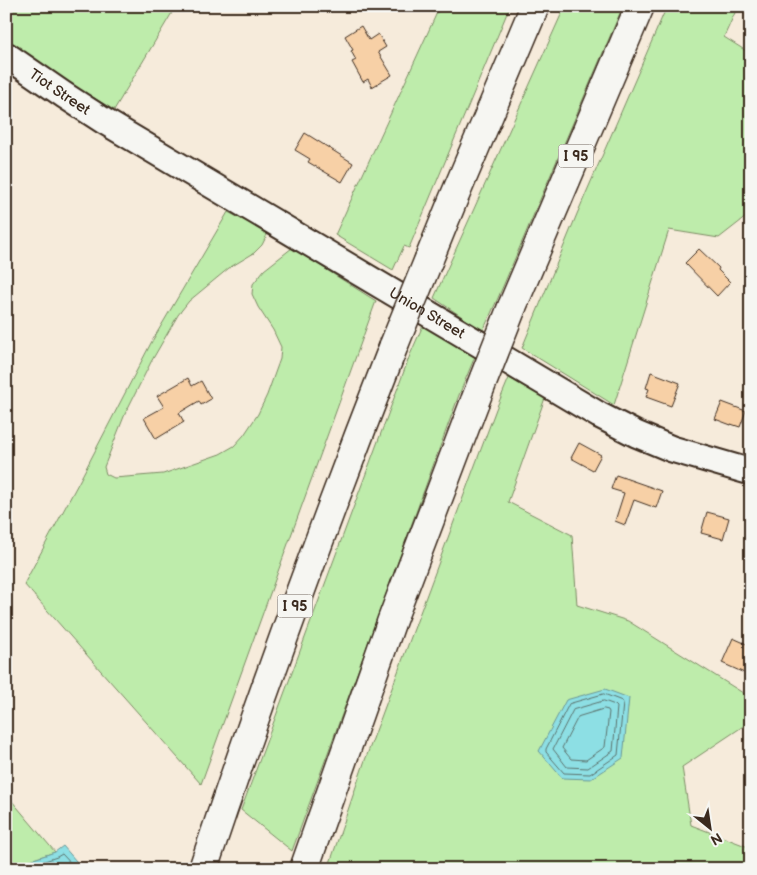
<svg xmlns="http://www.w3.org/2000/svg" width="757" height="875" font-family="'Balsamiq Sans',sans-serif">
  <rect width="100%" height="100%" fill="#f6ebdb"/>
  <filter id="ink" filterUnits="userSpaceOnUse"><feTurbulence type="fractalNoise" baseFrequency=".02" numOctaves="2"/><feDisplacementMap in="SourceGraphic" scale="10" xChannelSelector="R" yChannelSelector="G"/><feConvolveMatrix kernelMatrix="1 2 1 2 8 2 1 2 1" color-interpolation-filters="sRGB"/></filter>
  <g filter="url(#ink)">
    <!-- green -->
    <path fill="#beecab" stroke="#7c8b64" d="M 6,6 L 176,6 L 114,110 L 66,81 L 6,44 Z
      M 440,6 L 510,6 L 409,248 L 404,246 L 393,270 L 335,235 Z
      M 565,6 L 623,6 L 498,298 L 483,331 L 434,298 Z
      M 667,6 L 738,6 L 724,37 L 751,54 L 751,213 L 719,238 L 669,230 L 614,405 L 522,348 L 577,214 Z
      M 228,212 L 268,233 L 262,245 L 254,253 L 229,268 L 189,301 L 178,315 L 151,362 L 125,414 L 104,467 L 106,474 L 114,478 L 163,474 L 220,454 L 234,446 L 244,435 L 258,414 L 267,395 L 280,359 L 281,347 L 273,330 L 258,307 L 252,294 L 253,284 L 264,270 L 292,248 L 376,301 L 201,784 L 24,584 L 80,480 L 151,343 Z
      M 424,323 L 476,354 L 459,395 L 292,851 L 241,810 L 410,355 Z
      M 509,378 L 545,398 L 508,502 L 572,535 L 577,605 L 628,621 L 751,698 L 751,721 L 682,767 L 691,825 L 751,848 L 751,869 L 328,869 L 364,763 L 496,409 Z
      M 6,794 L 55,852 L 6,868 Z"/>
    <!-- water -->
    <path fill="#8ddfe4" stroke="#6c9795" d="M 605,689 L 629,698 L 623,758 L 591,779 L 562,778 L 539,751 L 566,700 Z
      M 63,846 L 83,869 L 6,869 L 6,868 L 55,852 Z"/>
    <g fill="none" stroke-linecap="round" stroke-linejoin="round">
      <!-- shore -->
      <path stroke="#5c726d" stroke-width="1" d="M 604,694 L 622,701 L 623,703 L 618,755 L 590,774 L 564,773 L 546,752 L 546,749 L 569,704 Z
        M 604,701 L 615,705 L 617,707 L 613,751 L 588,768 L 567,767 L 553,749 L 573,710 Z
        M 604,709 L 608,710 L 609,712 L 605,747 L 586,760 L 571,759 L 562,748 L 578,717 Z
        M 20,869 L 57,857 L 62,854 L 76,869"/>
    </g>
    <!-- building -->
    <path fill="#f7d0a6" stroke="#3b2a1e" d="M 361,26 L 369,40 L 378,34 L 386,47 L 378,52 L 392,75 L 372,87 L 368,79 L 363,82 L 352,62 L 356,60 L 351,51 L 353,50 L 345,36 Z
      M 305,133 L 353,163 L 342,182 L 308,162 L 310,159 L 295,150 Z
      M 699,249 L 719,268 L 718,270 L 730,282 L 717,296 L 685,263 Z
      M 651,372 L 680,383 L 671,406 L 646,397 L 649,389 L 646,388 Z
      M 188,378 L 192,386 L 201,381 L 211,399 L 201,405 L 199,401 L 179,413 L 184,422 L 156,439 L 144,418 L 164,407 L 157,396 Z
      M 722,402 L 746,411 L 740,427 L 731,424 L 731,425 L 715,419 Z
      M 579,443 L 601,455 L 593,470 L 571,458 Z
      M 616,475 L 662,491 L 656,508 L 634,500 L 625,525 L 615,521 L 624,493 L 611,489 Z
      M 707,512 L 729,518 L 723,539 L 701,533 Z
      M 733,638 L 751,646 L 751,676 L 722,663 Z"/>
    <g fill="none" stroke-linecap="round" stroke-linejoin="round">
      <defs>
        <g id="secondary">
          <path id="s1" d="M 6,55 L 64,95 L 104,121 L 599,415 L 636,434 L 672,449 L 751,472"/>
        </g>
        <path id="motorway" d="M 429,259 L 453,200 L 535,6
          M 512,307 L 640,6
          M 203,869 C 262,693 326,518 394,345
          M 304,869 L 392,620 L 475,401"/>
      </defs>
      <!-- secondary casing -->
      <use href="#secondary" stroke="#3b2a1e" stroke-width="29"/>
      <!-- motorway casing -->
      <use href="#motorway" stroke="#3b2a1e" stroke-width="31"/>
      <!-- secondary -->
      <use href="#secondary" stroke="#f6f6f2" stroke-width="25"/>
      <!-- motorway -->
      <use href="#motorway" stroke="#f6f6f2" stroke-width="28"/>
      <defs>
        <path id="motorway-bridge" d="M 394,345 L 429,259
          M 475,401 L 512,307"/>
      </defs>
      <!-- motorway-bridge casing -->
      <use href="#motorway-bridge" stroke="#3b2a1e" stroke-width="31" stroke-linecap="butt"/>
      <!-- motorway-bridge -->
      <use href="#motorway-bridge" stroke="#f6f6f2" stroke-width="28"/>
    </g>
  </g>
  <g text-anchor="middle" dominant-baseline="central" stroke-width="4" stroke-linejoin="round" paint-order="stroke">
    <!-- shield labels -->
    <g fill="#f6f6f2" stroke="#73675e" stroke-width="1">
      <rect x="558.5" y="144.5" width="35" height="23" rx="4"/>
      <rect x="277.5" y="594.5" width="35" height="23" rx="4"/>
    </g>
    <g font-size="14" font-weight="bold" fill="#3b2a1e">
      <text x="576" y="156">I 95</text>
      <text x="295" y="606">I 95</text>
    </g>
    <!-- street labels -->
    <g font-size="15" fill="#3b2a1e" stroke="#f6f6f2">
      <text stroke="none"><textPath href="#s1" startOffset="65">Tiot Street</textPath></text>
      <text stroke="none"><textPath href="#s1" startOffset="494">Union Street</textPath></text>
    </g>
  </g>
  <!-- margin -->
  <rect width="757" height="875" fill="none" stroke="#f6f6f2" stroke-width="25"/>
  <rect x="12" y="12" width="732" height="850" fill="none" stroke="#3b2a1e" stroke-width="2" filter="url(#ink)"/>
  <!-- north arrow -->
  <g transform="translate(710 828) rotate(150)" stroke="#f6f6f2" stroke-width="4" paint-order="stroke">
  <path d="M0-4L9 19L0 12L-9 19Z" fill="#3b2a1e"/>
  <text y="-8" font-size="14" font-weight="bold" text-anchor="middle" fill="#3b2a1e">N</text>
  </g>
</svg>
